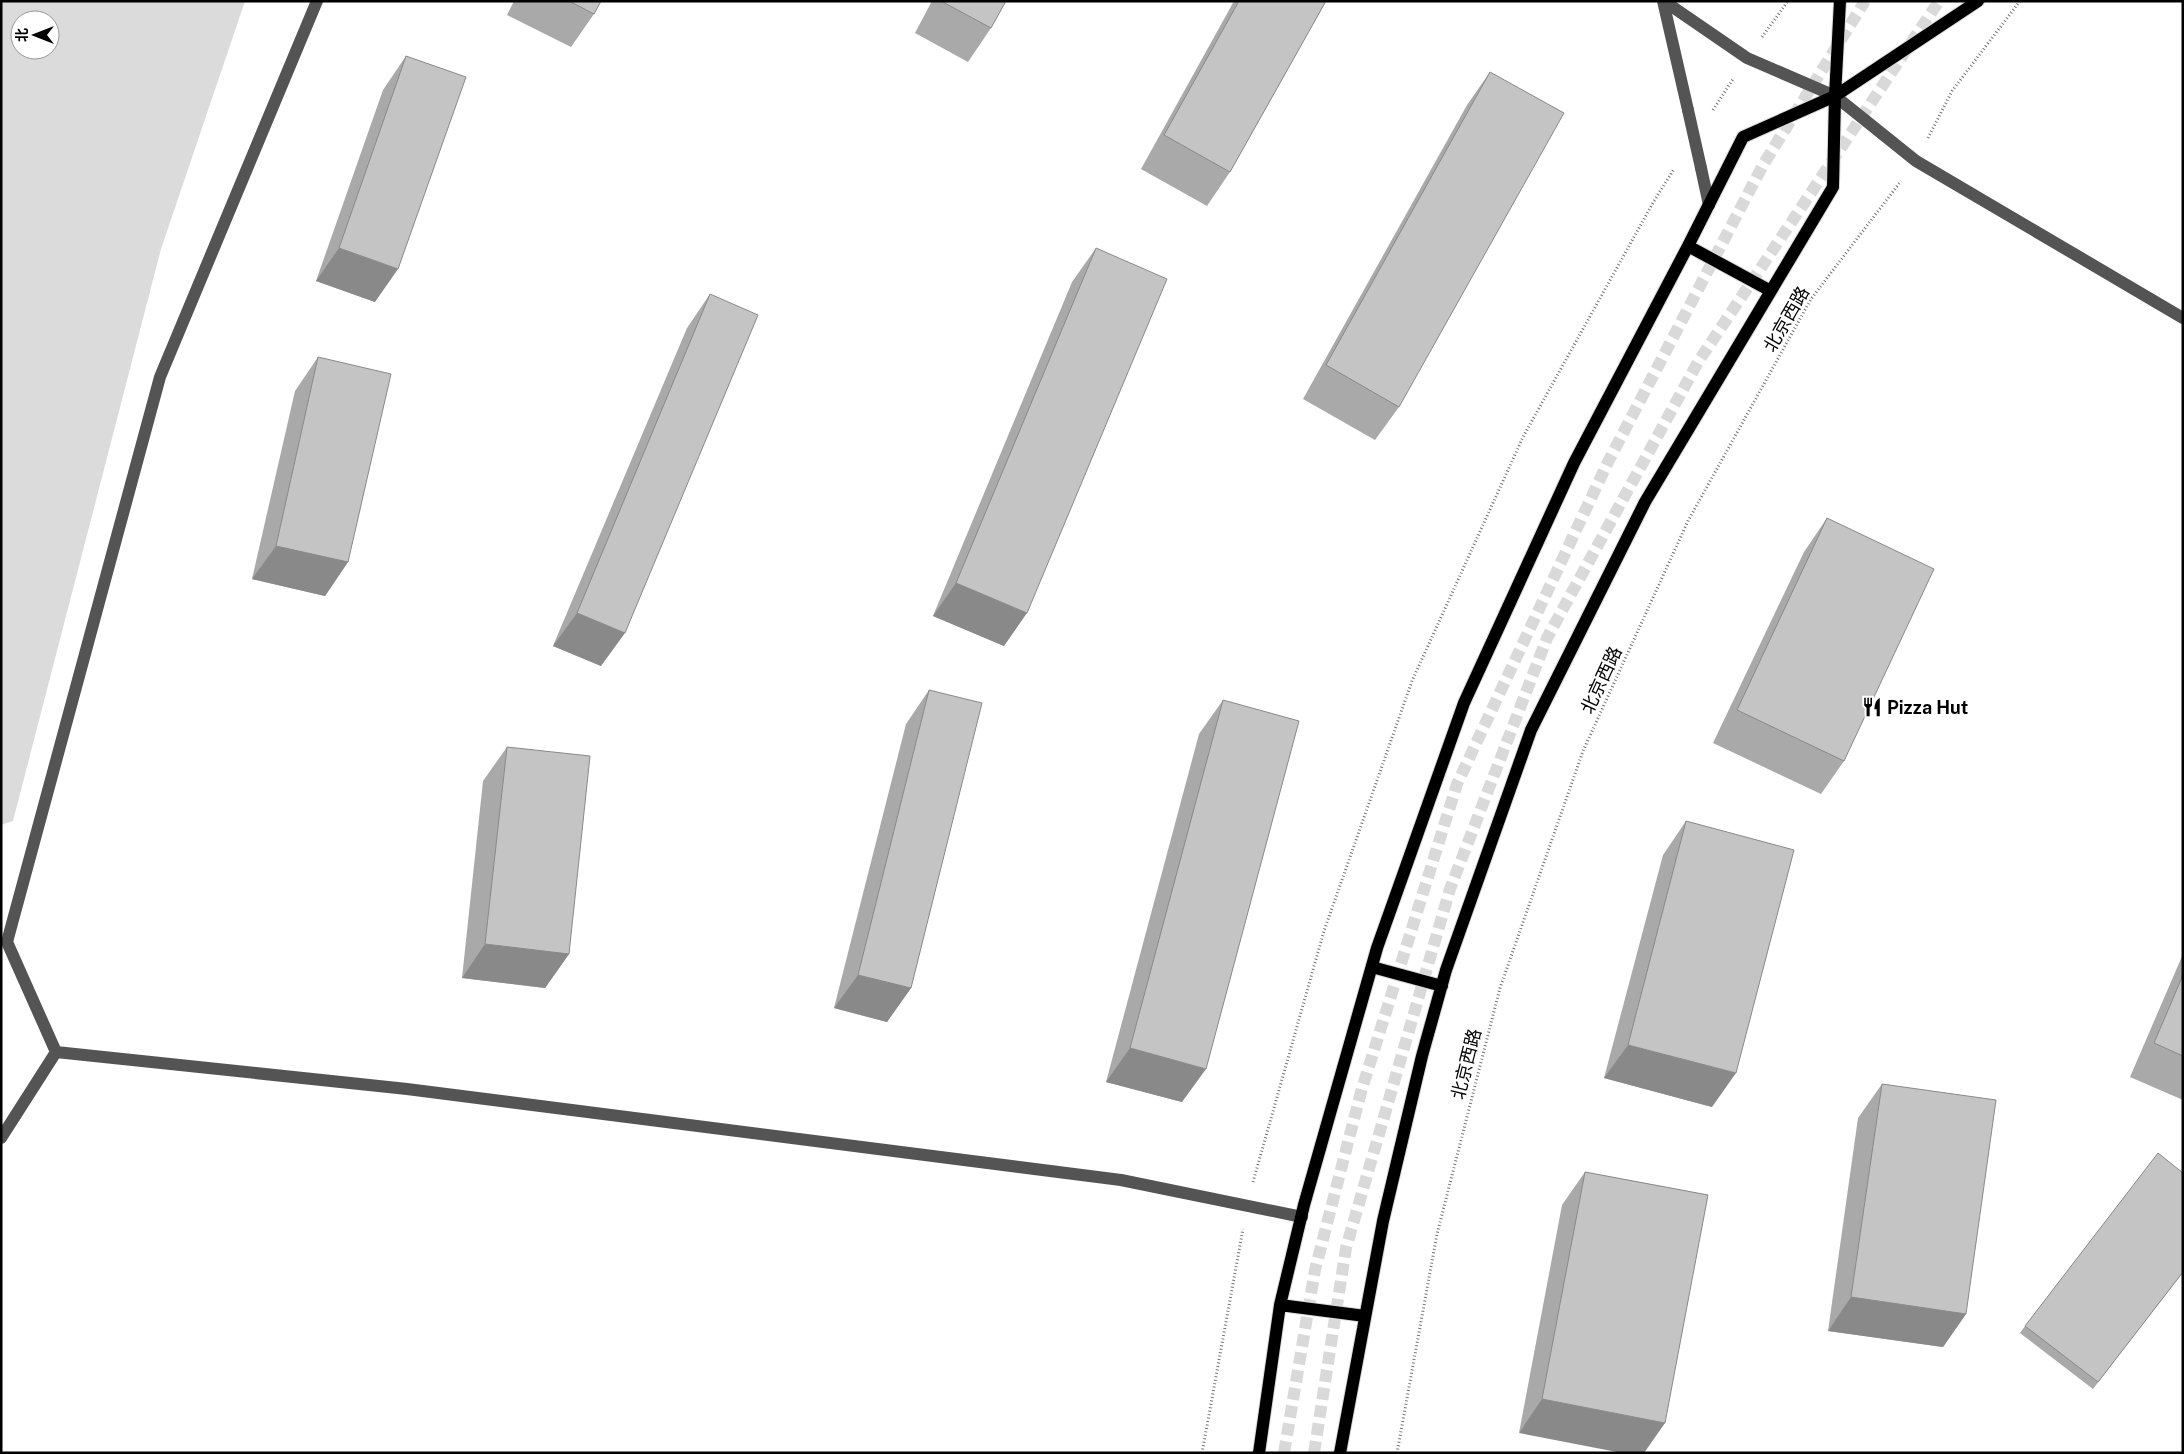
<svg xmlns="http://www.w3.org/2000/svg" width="2184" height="1454" font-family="'Public Sans','Noto Sans SC',sans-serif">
  <rect width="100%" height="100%" fill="#fff"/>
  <!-- green -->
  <path fill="#dbdbdb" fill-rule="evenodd" d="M 1,1 L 245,1 L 161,249 L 13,821 L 1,825 ZM 20,20 L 50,20 L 50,50 L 20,50 Z"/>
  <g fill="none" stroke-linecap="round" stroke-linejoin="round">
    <!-- major-tunnel -->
    <path stroke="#d9d9d9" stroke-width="12" stroke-dasharray="12 6" stroke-linecap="butt" d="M 1284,1453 L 1315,1270 L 1361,1092 L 1457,784 L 1608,462 L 1763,165 L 1865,1
      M 1314,1453 L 1346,1248 L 1450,889 L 1547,638 L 1698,362 L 1939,1"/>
    <defs>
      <path id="major" d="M 1688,246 L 1769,290
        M 1372,967 L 1442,986
        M 1280,1305 L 1365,1316
        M 1259,1453 L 1280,1305 L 1304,1205 L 1377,948 L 1464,703 L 1574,463 L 1688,246 L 1743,137 L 1835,96 L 1840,1
        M 1340,1453 L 1383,1221 L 1422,1056 L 1446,970 L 1531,730 L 1645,502 L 1833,187 L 1835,96 L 1978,1"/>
    </defs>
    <!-- major casing -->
    <use href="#major" stroke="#dbdbdb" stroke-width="14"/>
    <!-- path -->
    <path stroke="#767676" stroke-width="3" stroke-dasharray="1 2.5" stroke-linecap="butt" d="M 1762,37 L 1788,1
      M 1713,110 L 1733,79
      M 1928,138 L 1952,91 L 2020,1
      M 1253,1182 L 1324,931 L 1412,681 L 1523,437 L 1654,201 L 1674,169
      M 1202,1453 L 1243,1229
      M 1397,1453 L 1437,1234 L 1500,988 L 1583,751 L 1688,521 L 1811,299 L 1901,181"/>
    <!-- minor -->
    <path stroke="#545454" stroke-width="12" d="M 317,1 L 160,377 L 7,942 L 56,1052 L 407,1089 L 1121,1180 L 1302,1217
      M 1663,1 L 1688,110
      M 1664,1 L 1747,58 L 1835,96 L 1916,161 L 2183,318
      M 1701,168 L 1709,205
      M 1,1138 L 56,1052"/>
    <!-- major -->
    <use href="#major" stroke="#000" stroke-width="12"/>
    <!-- minor-bridge -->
    <path stroke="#545454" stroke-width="12" d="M 1688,110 L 1701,168"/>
  </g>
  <!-- wall -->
  <path fill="#a9a9a9" d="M 514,1 L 601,1 L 594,14 L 571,47 L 507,15 Z
    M 932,1 L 1006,1 L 991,28 L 968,62 L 915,33 Z
    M 1234,1 L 1326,1 L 1230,172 L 1207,206 L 1141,169 Z
    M 406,56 L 375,302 L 316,281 L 383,90 Z
    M 1490,72 L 1399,407 L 1375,440 L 1303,399 L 1467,105 Z
    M 1096,248 L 1004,646 L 933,616 L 1072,282 Z
    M 710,294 L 601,666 L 553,646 L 687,328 Z
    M 318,357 L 348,562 L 325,596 L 252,579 L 295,391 Z
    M 1827,518 L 1844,761 L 1821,794 L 1713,743 L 1804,552 Z
    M 929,690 L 911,988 L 887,1022 L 834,1008 L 906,724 Z
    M 1223,700 L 1182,1102 L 1106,1082 L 1199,734 Z
    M 507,747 L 569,954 L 545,988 L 462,978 L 483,781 Z
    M 1686,821 L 1712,1107 L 1604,1078 L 1663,855 Z
    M 2183,954 L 2183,1100 L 2130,1077 Z
    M 1882,1084 L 1966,1314 L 1943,1347 L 1828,1331 L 1858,1118 Z
    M 1585,1172 L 1708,1195 L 1519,1433 L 1562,1205 Z
    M 2183,1272 L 2093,1389 L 2020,1333 L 2025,1326 Z"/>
  <!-- shaded-wall -->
  <path fill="#898989" d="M 339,248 L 398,269 L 375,302 L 316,281 Z
    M 276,546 L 348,562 L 325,596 L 252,579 Z
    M 956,583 L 1027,613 L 1004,646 L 933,616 Z
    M 577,613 L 625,633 L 601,666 L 553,646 Z
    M 485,944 L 569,954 L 545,988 L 462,978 Z
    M 858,975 L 911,988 L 887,1022 L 834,1008 Z
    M 1628,1045 L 1736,1073 L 1712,1107 L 1604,1078 Z
    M 1130,1048 L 1206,1069 L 1182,1102 L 1106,1082 Z
    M 1851,1297 L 1966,1314 L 1943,1347 L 1828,1331 Z
    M 1542,1399 L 1665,1423 L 1644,1453 L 1622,1453 L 1519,1433 Z"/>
  <!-- building -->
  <path fill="#c4c4c4" stroke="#898989" d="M 569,1 L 601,1 L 594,14 Z
    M 941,1 L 1006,1 L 991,28 Z
    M 1239,1 L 1326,1 L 1230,172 L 1164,135 Z
    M 406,56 L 466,77 L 398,269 L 339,248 Z
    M 1490,72 L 1564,113 L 1399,407 L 1326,365 Z
    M 1096,248 L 1167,279 L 1027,613 L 956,583 Z
    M 710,294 L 758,315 L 625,633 L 577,613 Z
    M 318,357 L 391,374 L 348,562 L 276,546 Z
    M 1827,518 L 1934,569 L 1844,761 L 1737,710 Z
    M 929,690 L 982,703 L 911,988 L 858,975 Z
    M 1223,700 L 1299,721 L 1206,1069 L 1130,1048 Z
    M 507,747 L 590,756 L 569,954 L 485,944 Z
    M 1686,821 L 1794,850 L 1736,1073 L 1628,1045 Z
    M 2183,975 L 2183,1056 L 2154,1043 Z
    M 1882,1084 L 1996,1100 L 1966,1314 L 1851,1297 Z
    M 2158,1153 L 2183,1173 L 2183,1272 L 2098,1382 L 2025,1326 Z
    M 1585,1172 L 1708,1195 L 1665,1423 L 1542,1399 Z"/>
  <!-- icons -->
  <defs>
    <symbol id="restaurant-bare" viewBox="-9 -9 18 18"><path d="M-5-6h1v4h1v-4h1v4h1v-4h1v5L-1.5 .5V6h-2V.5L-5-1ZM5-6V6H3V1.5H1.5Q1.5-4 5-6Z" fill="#000" stroke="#fff" stroke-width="2.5" paint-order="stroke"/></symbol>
  </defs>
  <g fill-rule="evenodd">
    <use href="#restaurant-bare" x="1858" y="693" width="28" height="28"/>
  </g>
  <g text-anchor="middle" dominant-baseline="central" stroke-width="4.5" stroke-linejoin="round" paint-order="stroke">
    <!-- street labels -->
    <g font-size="18" fill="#000" stroke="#fff">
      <text transform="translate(1786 319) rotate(-60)">北京西路</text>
      <text transform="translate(1601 680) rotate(-65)">北京西路</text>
      <text transform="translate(1466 1064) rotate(-76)">北京西路</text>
    </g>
    <!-- poi labels -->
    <g font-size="18" font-weight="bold" fill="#000" stroke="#fff" text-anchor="start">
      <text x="1887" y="707">Pizza Hut</text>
    </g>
  </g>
  <!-- border -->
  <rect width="2184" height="1454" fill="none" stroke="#000000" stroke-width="5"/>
  <!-- north arrow -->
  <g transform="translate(35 35) rotate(270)"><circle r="24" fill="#ffffff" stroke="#999999"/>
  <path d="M0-4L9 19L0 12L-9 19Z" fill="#000000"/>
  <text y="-8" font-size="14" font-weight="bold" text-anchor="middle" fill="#000000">北</text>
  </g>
</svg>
